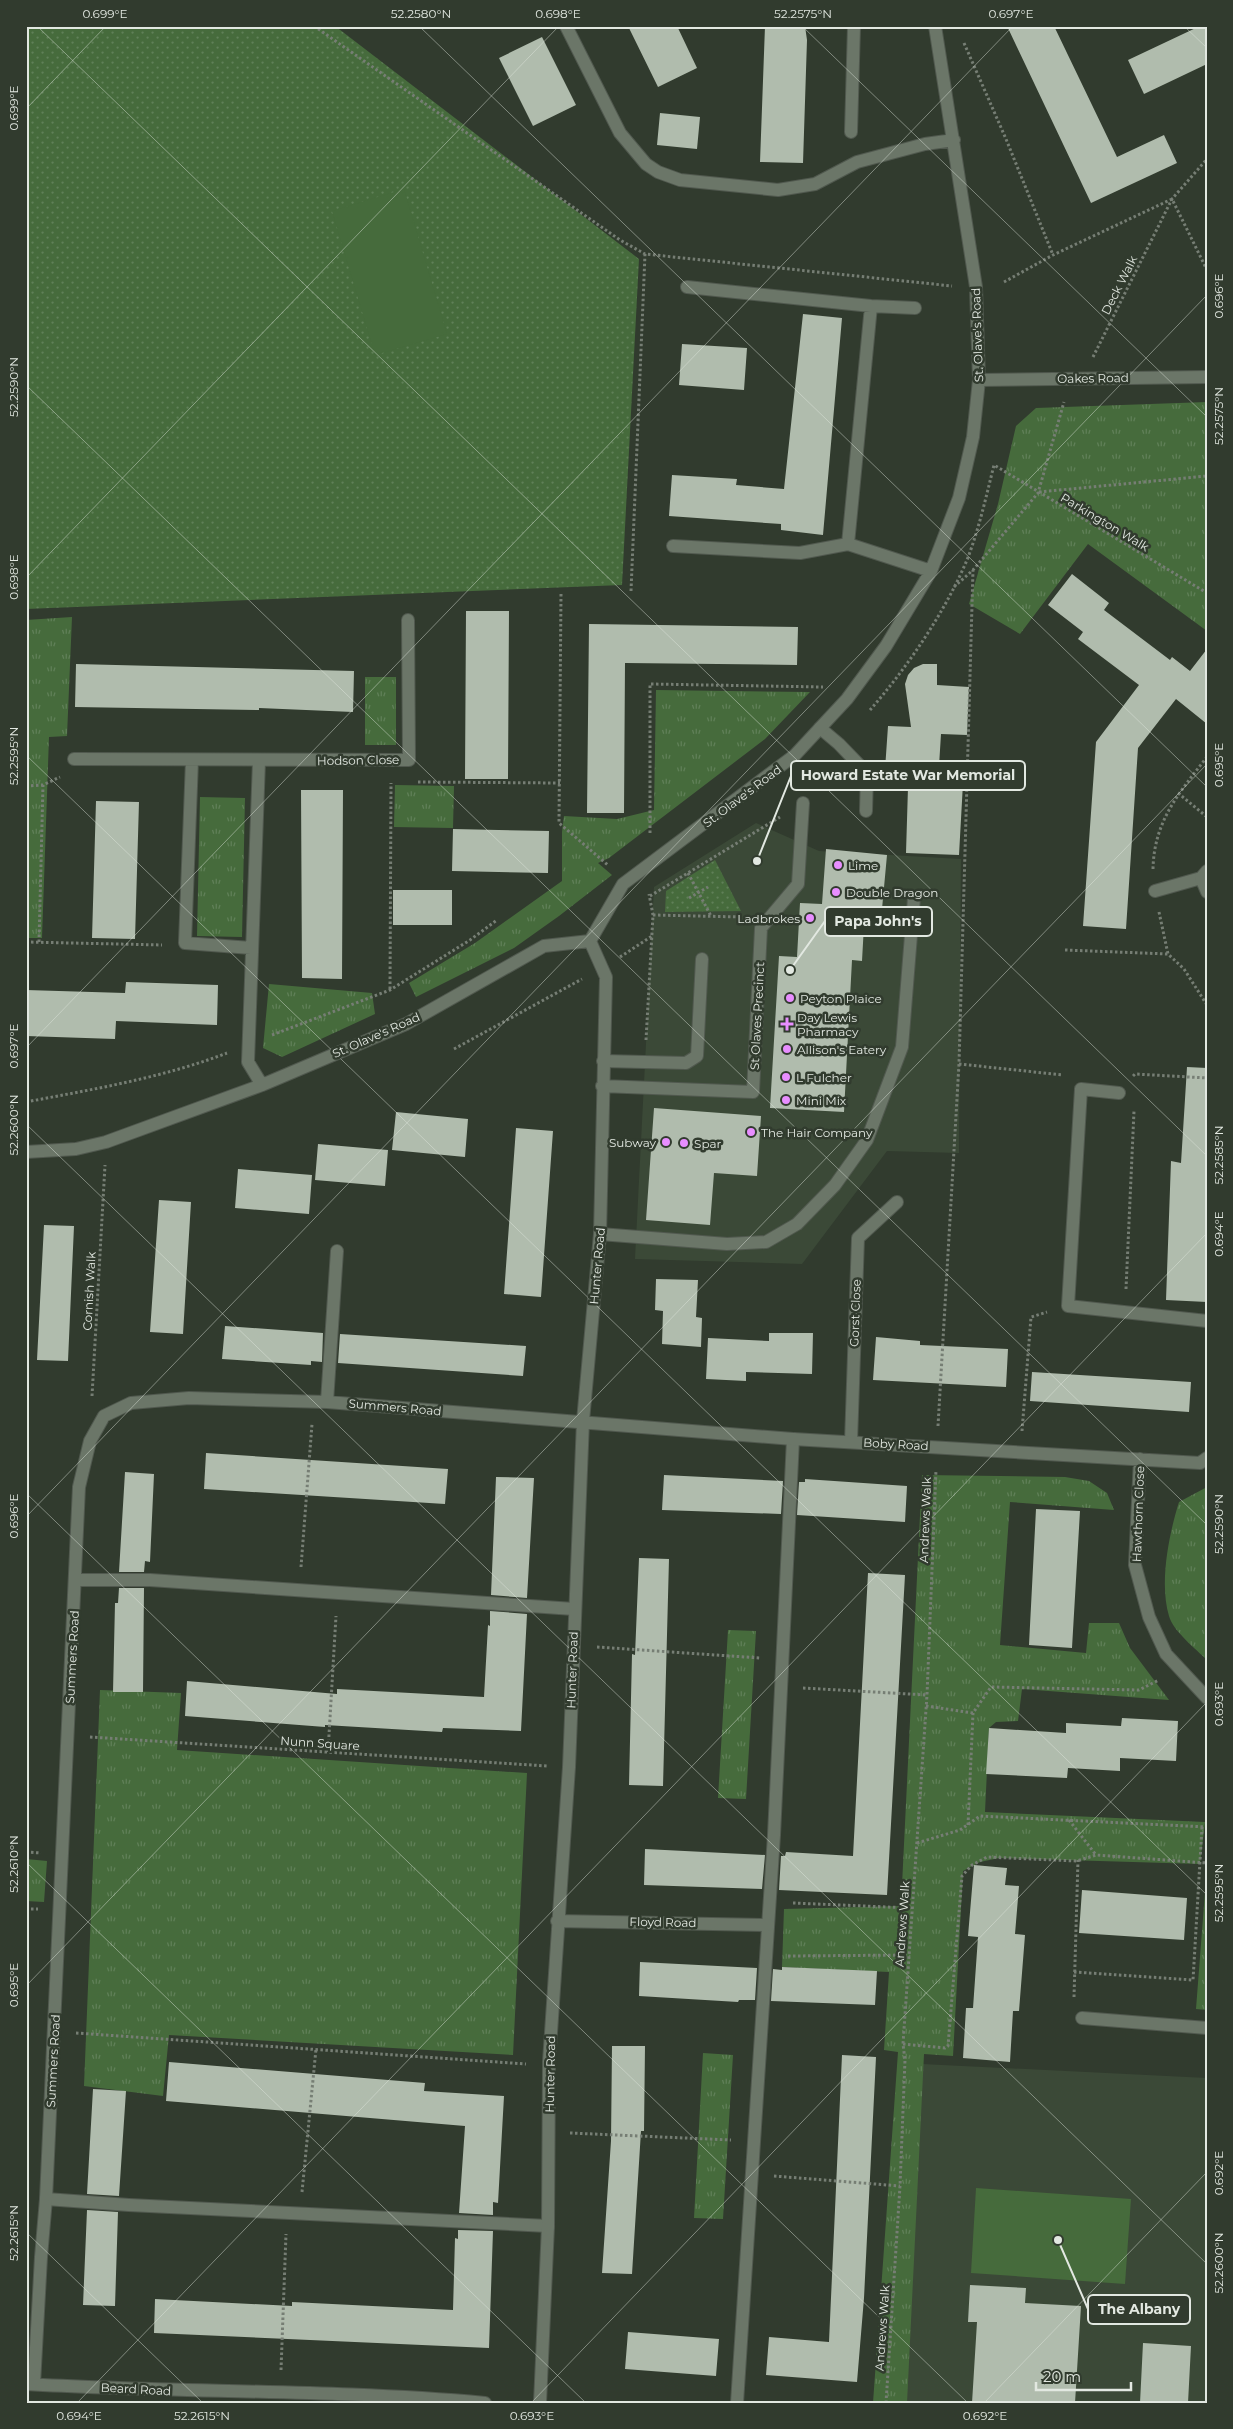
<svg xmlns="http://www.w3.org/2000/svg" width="1233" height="2429" font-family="Montserrat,sans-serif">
  <defs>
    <pattern id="grass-tufts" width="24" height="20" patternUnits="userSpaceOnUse" patternTransform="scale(1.25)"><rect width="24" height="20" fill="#466b3c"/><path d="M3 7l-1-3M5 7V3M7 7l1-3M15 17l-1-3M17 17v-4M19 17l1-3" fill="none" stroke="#608058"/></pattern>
    <pattern id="park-dots" width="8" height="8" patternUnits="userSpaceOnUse" patternTransform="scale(1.25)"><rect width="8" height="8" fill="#466b3c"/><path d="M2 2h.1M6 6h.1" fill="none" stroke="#608058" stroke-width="1.8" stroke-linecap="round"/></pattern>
  </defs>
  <rect width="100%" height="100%" fill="#313b2e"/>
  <!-- built -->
  <path fill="#3b4937" d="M 756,823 L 819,851 L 961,859 L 959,1153 L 887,1151 L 802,1264 L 635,1259 L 654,887 Z
    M 922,2064 L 1207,2078 L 1207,2403 L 899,2403 Z"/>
  <!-- grass -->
  <path fill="url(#grass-tufts)" d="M 1207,402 L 1207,631 L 1088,544 L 1020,634 L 969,604 L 998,504 L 1016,426 L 1036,408 Z
    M 72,617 L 67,736 L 49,737 L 42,938 L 26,938 L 26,620 Z
    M 365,677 L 396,677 L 396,745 L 365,745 Z
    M 656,690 L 810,692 L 765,739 L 609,858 L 598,863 L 612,875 L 559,916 L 514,948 L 416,997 L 409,983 L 475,943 L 562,881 L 562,832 L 564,816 L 617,819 L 654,810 Z
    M 395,785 L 454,786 L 453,828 L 394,827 Z
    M 200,797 L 245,798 L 242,937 L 197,936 Z
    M 269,984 L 372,993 L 375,1014 L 282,1057 L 263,1048 Z
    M 922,1475 L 1065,1477 L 1089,1481 L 1107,1493 L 1114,1510 L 1010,1502 L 1000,1645 L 1086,1653 L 1089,1623 L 1119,1623 L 1130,1648 L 1169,1700 L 1022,1689 L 1018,1721 L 996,1722 L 989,1728 L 985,1812 L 1205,1822 L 1200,1864 L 999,1858 L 980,1862 L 963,1871 L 953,2056 L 924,2054 L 907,2403 L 873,2403 L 898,2052 L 884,2050 L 889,1972 L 782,1967 L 784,1909 L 901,1906 Z
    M 1207,1487 L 1207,1660 C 1196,1649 1173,1631 1169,1616 C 1159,1583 1169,1534 1179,1502 Z
    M 728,1630 L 756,1631 L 746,1799 L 718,1798 Z
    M 100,1690 L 181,1693 L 177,1750 L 527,1773 L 513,2055 L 169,2035 L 163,2096 L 84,2086 Z
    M 26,1859 L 47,1861 L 44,1902 L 26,1901 Z
    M 1205,1892 L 1207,1893 L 1207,2010 L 1196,2009 Z
    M 703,2053 L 733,2055 L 723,2219 L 694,2218 Z"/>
  <!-- park -->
  <path fill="url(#park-dots)" d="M 26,26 L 335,26 L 639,259 L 622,585 L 26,609 Z
    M 715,860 L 741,911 L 665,912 L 666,891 Z"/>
  <!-- pitch -->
  <path fill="#466b3c" d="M 404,189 L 447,334 L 375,355 L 332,211 Z
    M 976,2188 L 1131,2199 L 1125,2284 L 971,2273 Z"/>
  <!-- building -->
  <path fill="#b0bcad" d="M 628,26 L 677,26 L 697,68 L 658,87 Z
    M 765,26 L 805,26 L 807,40 L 803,163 L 760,162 Z
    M 1007,26 L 1054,26 L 1117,157 L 1164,135 L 1177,163 L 1091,203 Z
    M 1200,26 L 1207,26 L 1207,64 L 1144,94 L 1128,60 Z
    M 542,37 L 576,105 L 533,126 L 499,58 Z
    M 660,113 L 700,117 L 697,149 L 657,145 Z
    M 803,314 L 842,318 L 823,535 L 781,530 L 781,524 L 669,516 L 672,475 L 737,479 L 736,485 L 784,489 Z
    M 682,344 L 747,348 L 744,390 L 679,385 Z
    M 1072,574 L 1109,603 L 1104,610 L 1170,660 L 1172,657 L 1190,671 L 1207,649 L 1207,724 L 1176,699 L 1138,748 L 1126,929 L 1083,926 L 1096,742 L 1139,685 L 1078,639 L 1083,632 L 1048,605 Z
    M 466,611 L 509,611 L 508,779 L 465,779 Z
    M 589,624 L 798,627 L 797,665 L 625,663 L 624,813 L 587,813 Z
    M 76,664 L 354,671 L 353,712 L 259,708 L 259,710 L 75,707 Z
    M 923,664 L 937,664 L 937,685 L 969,687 L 967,735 L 941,734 L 938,782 L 963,783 L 959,855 L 906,853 L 908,787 L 884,784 L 888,726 L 911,727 L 905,684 L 908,675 L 914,668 Z
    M 301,790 L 343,790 L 342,979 L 302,978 Z
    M 96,801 L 139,802 L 135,939 L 92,938 Z
    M 453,829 L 549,831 L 548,873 L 452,871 Z
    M 826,849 L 887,855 L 882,909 L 865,907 L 862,961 L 852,960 L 844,1112 L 770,1108 L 779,956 L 797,957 L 800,903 L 822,904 Z
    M 393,890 L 452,890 L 452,925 L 393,925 Z
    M 126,982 L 218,985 L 217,1025 L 116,1021 L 115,1039 L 26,1036 L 26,990 L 125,993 Z
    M 1187,1067 L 1207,1068 L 1207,1302 L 1166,1300 L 1171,1161 L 1181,1163 Z
    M 654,1108 L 761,1116 L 757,1176 L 714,1173 L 710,1225 L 646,1220 Z
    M 396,1112 L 468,1119 L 465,1157 L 392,1150 Z
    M 516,1128 L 553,1131 L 541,1297 L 504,1294 Z
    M 318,1144 L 388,1150 L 385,1186 L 315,1180 Z
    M 238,1169 L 312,1175 L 309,1214 L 235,1208 Z
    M 159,1200 L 191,1202 L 183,1334 L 150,1332 Z
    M 44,1225 L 74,1226 L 68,1361 L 37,1360 Z
    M 656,1279 L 698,1280 L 696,1317 L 702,1318 L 701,1347 L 662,1344 L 663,1311 L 655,1310 Z
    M 225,1326 L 323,1333 L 322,1362 L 311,1361 L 311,1365 L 222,1359 Z
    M 769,1333 L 813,1333 L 812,1374 L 746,1372 L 746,1381 L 706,1379 L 708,1338 L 769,1341 Z
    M 340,1334 L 526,1346 L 523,1376 L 338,1363 Z
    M 876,1337 L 920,1341 L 920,1345 L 1008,1349 L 1006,1387 L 873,1380 Z
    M 1032,1372 L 1191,1382 L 1189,1412 L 1030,1401 Z
    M 206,1453 L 448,1469 L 445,1504 L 204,1489 Z
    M 125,1472 L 154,1474 L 150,1562 L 145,1561 L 144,1572 L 119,1572 Z
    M 664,1475 L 783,1481 L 781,1514 L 662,1510 Z
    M 496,1477 L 534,1478 L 527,1598 L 491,1595 Z
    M 805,1479 L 907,1486 L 905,1522 L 797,1515 L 799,1482 L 805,1482 Z
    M 1036,1509 L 1080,1511 L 1072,1648 L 1029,1645 Z
    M 639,1558 L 669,1559 L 663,1786 L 629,1785 L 632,1654 L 635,1655 Z
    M 868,1573 L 905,1575 L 887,1895 L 779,1890 L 781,1856 L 785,1856 L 786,1852 L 853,1856 Z
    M 119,1588 L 144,1588 L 143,1692 L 113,1692 L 115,1603 L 118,1603 Z
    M 490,1611 L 527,1614 L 521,1731 L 443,1728 L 442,1732 L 325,1725 L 325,1727 L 185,1716 L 187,1681 L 337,1694 L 337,1689 L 484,1697 L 488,1625 L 490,1626 Z
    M 1122,1718 L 1178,1721 L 1176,1761 L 1120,1758 L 1120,1771 L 1068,1768 L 1067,1778 L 986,1774 L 989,1728 L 1066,1733 L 1066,1723 L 1121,1726 Z
    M 645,1849 L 765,1855 L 762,1889 L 644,1885 Z
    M 974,1865 L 1007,1868 L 1005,1885 L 1019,1886 L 1015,1934 L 1025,1935 L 1019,2011 L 1013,2011 L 1010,2062 L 963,2058 L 966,2008 L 973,2008 L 978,1937 L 968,1936 Z
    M 1082,1890 L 1187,1898 L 1184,1940 L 1079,1933 Z
    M 640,1962 L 757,1968 L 755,2000 L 739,2000 L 738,2002 L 639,1996 Z
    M 782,1967 L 877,1971 L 875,2005 L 771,2001 L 773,1969 L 782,1970 Z
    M 612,2046 L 645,2046 L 644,2131 L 641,2131 L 632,2274 L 602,2273 L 611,2141 Z
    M 842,2055 L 876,2057 L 864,2298 L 857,2382 L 766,2375 L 769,2337 L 829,2342 Z
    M 169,2062 L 425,2083 L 424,2091 L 504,2096 L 498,2203 L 493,2202 L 493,2215 L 459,2213 L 465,2126 L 166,2101 Z
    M 93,2089 L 126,2091 L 119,2196 L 87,2194 Z
    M 87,2210 L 118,2212 L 115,2306 L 83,2305 Z
    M 458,2230 L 493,2231 L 489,2348 L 154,2333 L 155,2299 L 292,2306 L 292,2302 L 453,2310 L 455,2238 L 458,2239 Z
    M 970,2285 L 1026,2288 L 1025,2303 L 1081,2306 L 1075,2403 L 972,2403 L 977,2322 L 968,2322 Z
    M 628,2332 L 719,2339 L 716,2376 L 625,2369 Z
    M 1143,2343 L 1191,2346 L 1188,2403 L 1140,2403 Z"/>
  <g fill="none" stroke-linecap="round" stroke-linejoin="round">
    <defs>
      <path id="lane" d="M 820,728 L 839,744 L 867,773 L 866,811
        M 1155,891 L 1201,878 L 1207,871
        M 603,1061 L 686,1063 L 697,1056 L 702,959
        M 1119,1093 L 1081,1089 L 1068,1306 L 1207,1321
        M 600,1234 L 727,1244 L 766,1242 L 797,1224 L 835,1185 L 867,1140 L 902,1047 L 914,898
        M 851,1442 L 858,1238 L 897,1202
        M 76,1580 L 150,1580 L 574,1609
        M 1082,2018 L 1207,2028
        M 46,2199 L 129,2205 L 548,2226
        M 737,2403 L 774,1835 L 793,1439"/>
      <path id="street" d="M 566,26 L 620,133 L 646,164 L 658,172 L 680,180 L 778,190 L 815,184 L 857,162 L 925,144 L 954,140
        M 851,132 L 854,26
        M 687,287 L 871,306 L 915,308
        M 979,380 L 1207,377
        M 848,544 L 871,306
        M 673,546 L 800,553 L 848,544 L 931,571
        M 74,759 L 409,760 L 408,620
        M 192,760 L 185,943 L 251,948
        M 259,761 L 248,1062 L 262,1085
        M 1201,878 L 1207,892
        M 590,941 L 623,884 L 795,755 L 820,728 L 847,699 L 886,646 L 931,571 L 959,498 L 973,437 L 979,380 L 976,287 L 935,26
        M 602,1086 L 753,1092 L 761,928 L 798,884 L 803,803
        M 26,1152 L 76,1149 L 106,1142 L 262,1085 L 406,1024 L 544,946 L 590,941
        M 327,1402 L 337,1251
        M 1140,1459 L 1135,1565 L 1149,1617 L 1166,1654 L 1207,1698
        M 557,1921 L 768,1925
        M 26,2384 C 179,2393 332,2389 485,2403
        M 34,2384 L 41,2257 L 46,2199 L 79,1487 L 90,1441 L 104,1416 L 131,1403 L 189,1398 L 327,1402 L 793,1439 L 1200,1463 L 1207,1458
        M 540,2403 L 548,2226 L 549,2062 L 569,1767 L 583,1421 L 600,1234 L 606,977 L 590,941"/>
    </defs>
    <!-- lane casing -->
    <use href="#lane" stroke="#51594f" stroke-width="14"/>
    <!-- street casing -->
    <use href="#street" stroke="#51594f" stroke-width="14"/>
    <!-- path -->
    <path stroke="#767e74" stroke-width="3" stroke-dasharray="2.5 2.5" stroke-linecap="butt" d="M 314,26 L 620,240 L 645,254 L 952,286
      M 964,43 L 1006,139 L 1053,255
      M 1004,282 L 1053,255 L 1172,199 L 1207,270
      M 1093,357 L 1172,199 L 1207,159
      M 1039,492 L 1207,476
      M 954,587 L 973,570 L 1038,493 L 1064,402
      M 631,591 L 645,254
      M 561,594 L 559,823 L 609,866
      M 870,710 C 907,668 945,612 967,560 C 979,529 986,497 994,465 L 1207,593
      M 418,782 L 560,783
      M 809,782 L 824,761
      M 26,786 L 43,785 L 60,777
      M 1178,793 L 1207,817
      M 650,833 L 650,684 L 823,687
      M 1153,869 C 1154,821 1179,793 1207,757
      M 688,873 L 711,916
      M 650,896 L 780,817
      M 689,898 L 708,887
      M 1159,912 L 1168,954 L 1184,969 L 1207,1005
      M 653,915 L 741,917
      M 26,942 L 162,945
      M 39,942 L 43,785
      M 1065,950 L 1168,954
      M 620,957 L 652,936
      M 390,989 L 391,783
      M 272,1035 L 390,990 L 470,940 L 497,920
      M 646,1040 L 653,915 L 649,894
      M 454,1049 L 582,979
      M 959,1064 L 1063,1075
      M 1133,1076 L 1135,1074 L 1207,1078
      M 26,1102 C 94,1089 162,1078 227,1053
      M 1126,1289 L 1134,1111
      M 92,1396 L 105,1165
      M 938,1426 L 959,1064 L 973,570
      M 1022,1431 L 1031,1317 L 1047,1312
      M 301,1567 L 312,1424
      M 597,1647 L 760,1658
      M 803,1688 L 927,1695
      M 926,1706 L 973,1713 L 991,1687 L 1139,1690 L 1159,1680
      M 90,1737 L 547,1766
      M 328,1752 L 336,1616
      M 1069,1820 L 1096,1855
      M 968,1825 L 973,1713
      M 917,1843 L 960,1830 L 980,1816 L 1207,1827
      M 26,1852 L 41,1853
      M 793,1903 L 911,1908
      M 26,1909 L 38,1909
      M 788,1956 L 908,1955
      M 1074,1972 L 1193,1980 L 1202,1827
      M 1074,1997 L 1078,1860
      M 76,2033 L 526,2064
      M 903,2044 L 945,2048 L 948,2046 L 962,1876 L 972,1865 L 987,1857 L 1077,1861 L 1096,1855 L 1207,1863
      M 570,2133 L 731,2140
      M 774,2176 L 900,2186
      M 302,2192 L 316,2049
      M 281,2370 L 286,2234
      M 886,2403 L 900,2186 L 905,2060 L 903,2044 L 927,1695 L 936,1470"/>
    <!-- lane -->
    <use href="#lane" stroke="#6b7668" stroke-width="12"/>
    <!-- street -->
    <use href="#street" stroke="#6b7668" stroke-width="12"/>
  </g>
  <!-- ticks -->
  <path fill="none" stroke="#e2e8e1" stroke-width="1" stroke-opacity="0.45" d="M 37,26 L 1207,1156M 419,26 L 1207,787M 802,26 L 1207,417M 1184,26 L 1207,48M 26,109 L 106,26M 26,385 L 1207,1525M 26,578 L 559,26M 26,755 L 1207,1895M 26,1048 L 1013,26M 26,1124 L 1207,2264M 26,1493 L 968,2403M 26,1517 L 1207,295M 26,1862 L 586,2403M 26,1986 L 1207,764M 26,2232 L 203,2403M 77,2403 L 1207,1233M 531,2403 L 1207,1702M 984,2403 L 1207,2172"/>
  <!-- markers -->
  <g fill="#e88eff" stroke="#313b2e" stroke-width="2">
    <circle cx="838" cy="865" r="5"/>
    <circle cx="836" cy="892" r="5"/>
    <circle cx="810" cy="918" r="5"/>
    <circle cx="790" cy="998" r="5"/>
    <path d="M784.5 1016.5h5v5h5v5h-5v5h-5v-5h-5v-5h5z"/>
    <circle cx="787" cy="1049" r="5"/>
    <circle cx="786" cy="1077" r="5"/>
    <circle cx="786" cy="1100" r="5"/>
    <circle cx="751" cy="1132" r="5"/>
    <circle cx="666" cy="1142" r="5"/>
    <circle cx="684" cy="1143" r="5"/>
  </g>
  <g text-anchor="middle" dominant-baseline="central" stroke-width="5" stroke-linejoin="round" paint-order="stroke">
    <!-- street labels -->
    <g font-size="12" fill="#e2e8e1" stroke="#313b2e">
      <text transform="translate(1119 285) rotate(-63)">Deck Walk</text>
      <text transform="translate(977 335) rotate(-92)">St. Olave's Road</text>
      <text transform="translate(1093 378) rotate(-1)">Oakes Road</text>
      <text transform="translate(1105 522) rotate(31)">Parkington Walk</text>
      <text transform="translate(358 760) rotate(-1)">Hodson Close</text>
      <text transform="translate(742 796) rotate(-37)">St. Olave's Road</text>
      <text transform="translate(757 1016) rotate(-87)">St Olaves Precinct</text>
      <text transform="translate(376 1035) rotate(-24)">St. Olave's Road</text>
      <text transform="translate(597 1266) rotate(-85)">Hunter Road</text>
      <text transform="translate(89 1291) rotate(-87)">Cornish Walk</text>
      <text transform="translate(855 1313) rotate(-88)">Gorst Close</text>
      <text transform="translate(395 1407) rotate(5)">Summers Road</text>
      <text transform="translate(896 1444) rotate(3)">Boby Road</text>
      <text transform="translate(1138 1514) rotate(-88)">Hawthorn Close</text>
      <text transform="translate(925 1520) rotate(-88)">Andrews Walk</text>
      <text transform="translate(72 1657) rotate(-87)">Summers Road</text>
      <text transform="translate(572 1670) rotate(-88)">Hunter Road</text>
      <text transform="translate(320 1743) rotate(4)">Nunn Square</text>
      <text transform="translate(663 1922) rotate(1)">Floyd Road</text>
      <text transform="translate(902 1924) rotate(-86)">Andrews Walk</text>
      <text transform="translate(53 2061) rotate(-87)">Summers Road</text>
      <text transform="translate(550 2074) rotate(-89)">Hunter Road</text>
      <text transform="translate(882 2328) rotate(-86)">Andrews Walk</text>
      <text transform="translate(136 2389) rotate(3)">Beard Road</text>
    </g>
    <!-- poi labels -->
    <g font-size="12" fill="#e2e8e1" stroke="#313b2e" text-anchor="start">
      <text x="848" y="865">Lime</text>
      <text x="846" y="892">Double Dragon</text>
      <text x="800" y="918" text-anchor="end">Ladbrokes</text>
      <text x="800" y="998">Peyton Plaice</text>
      <text x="797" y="1017">Day Lewis<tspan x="797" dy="14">Pharmacy</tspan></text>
      <text x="797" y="1049">Allison's Eatery</text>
      <text x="796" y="1077">L Fulcher</text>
      <text x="796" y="1100">Mini Mix</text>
      <text x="761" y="1132">The Hair Company</text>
      <text x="656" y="1142" text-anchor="end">Subway</text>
      <text x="694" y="1143">Spar</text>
    </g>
  </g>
  <!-- callouts -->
  <path fill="none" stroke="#e2e8e1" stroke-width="2" d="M757 861L791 776M790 970L825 921M1058 2240L1088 2309"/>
  <g fill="#e2e8e1" stroke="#313b2e" stroke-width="2">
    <circle cx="757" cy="861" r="5"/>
    <circle cx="790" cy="970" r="5"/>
    <circle cx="1058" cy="2240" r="5"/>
  </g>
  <g fill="#313b2e" stroke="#e2e8e1" stroke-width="2">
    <rect x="791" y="761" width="234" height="29" rx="5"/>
    <rect x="825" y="907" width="107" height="29" rx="5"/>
    <rect x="1088" y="2295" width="102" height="29" rx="5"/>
  </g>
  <g font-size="14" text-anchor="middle" font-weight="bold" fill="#e2e8e1">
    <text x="908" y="780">Howard Estate War Memorial</text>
    <text x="878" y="926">Papa John's</text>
    <text x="1139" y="2314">The Albany</text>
  </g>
  <!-- border -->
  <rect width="1233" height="2429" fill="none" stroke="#313b2e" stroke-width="55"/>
  <!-- scale -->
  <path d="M1036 2382v8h95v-8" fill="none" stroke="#e2e8e1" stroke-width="2.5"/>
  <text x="1043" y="2382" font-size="15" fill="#e2e8e1" stroke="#313b2e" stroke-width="4" paint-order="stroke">20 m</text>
  <rect x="28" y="28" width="1178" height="2374" fill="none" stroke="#e2e8e1" stroke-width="2"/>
  <g font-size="12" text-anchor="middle" fill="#e2e8e1">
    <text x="105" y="18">0.699°E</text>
    <text x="421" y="18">52.2580°N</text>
    <text x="558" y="18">0.698°E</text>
    <text x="803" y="18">52.2575°N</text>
    <text x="1011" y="18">0.697°E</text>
    <text transform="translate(14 108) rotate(-90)" y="4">0.699°E</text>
    <text transform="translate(1219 296) rotate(-90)" y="4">0.696°E</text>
    <text transform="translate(14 387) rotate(-90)" y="4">52.2590°N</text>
    <text transform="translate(1219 416) rotate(-90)" y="4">52.2575°N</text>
    <text transform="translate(14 577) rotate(-90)" y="4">0.698°E</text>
    <text transform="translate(14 756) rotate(-90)" y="4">52.2595°N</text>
    <text transform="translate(1219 765) rotate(-90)" y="4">0.695°E</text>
    <text transform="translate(14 1046) rotate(-90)" y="4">0.697°E</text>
    <text transform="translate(14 1125) rotate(-90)" y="4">52.2600°N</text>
    <text transform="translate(1219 1155) rotate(-90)" y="4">52.2585°N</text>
    <text transform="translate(1219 1234) rotate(-90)" y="4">0.694°E</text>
    <text transform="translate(14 1516) rotate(-90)" y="4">0.696°E</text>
    <text transform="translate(1219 1524) rotate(-90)" y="4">52.2590°N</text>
    <text transform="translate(1219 1704) rotate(-90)" y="4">0.693°E</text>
    <text transform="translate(14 1864) rotate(-90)" y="4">52.2610°N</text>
    <text transform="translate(1219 1893) rotate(-90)" y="4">52.2595°N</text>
    <text transform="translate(14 1985) rotate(-90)" y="4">0.695°E</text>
    <text transform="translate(1219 2173) rotate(-90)" y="4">0.692°E</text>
    <text transform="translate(14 2233) rotate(-90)" y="4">52.2615°N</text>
    <text transform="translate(1219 2263) rotate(-90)" y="4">52.2600°N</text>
    <text x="79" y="2420">0.694°E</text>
    <text x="202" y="2420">52.2615°N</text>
    <text x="532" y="2420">0.693°E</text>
    <text x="985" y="2420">0.692°E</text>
  </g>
</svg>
